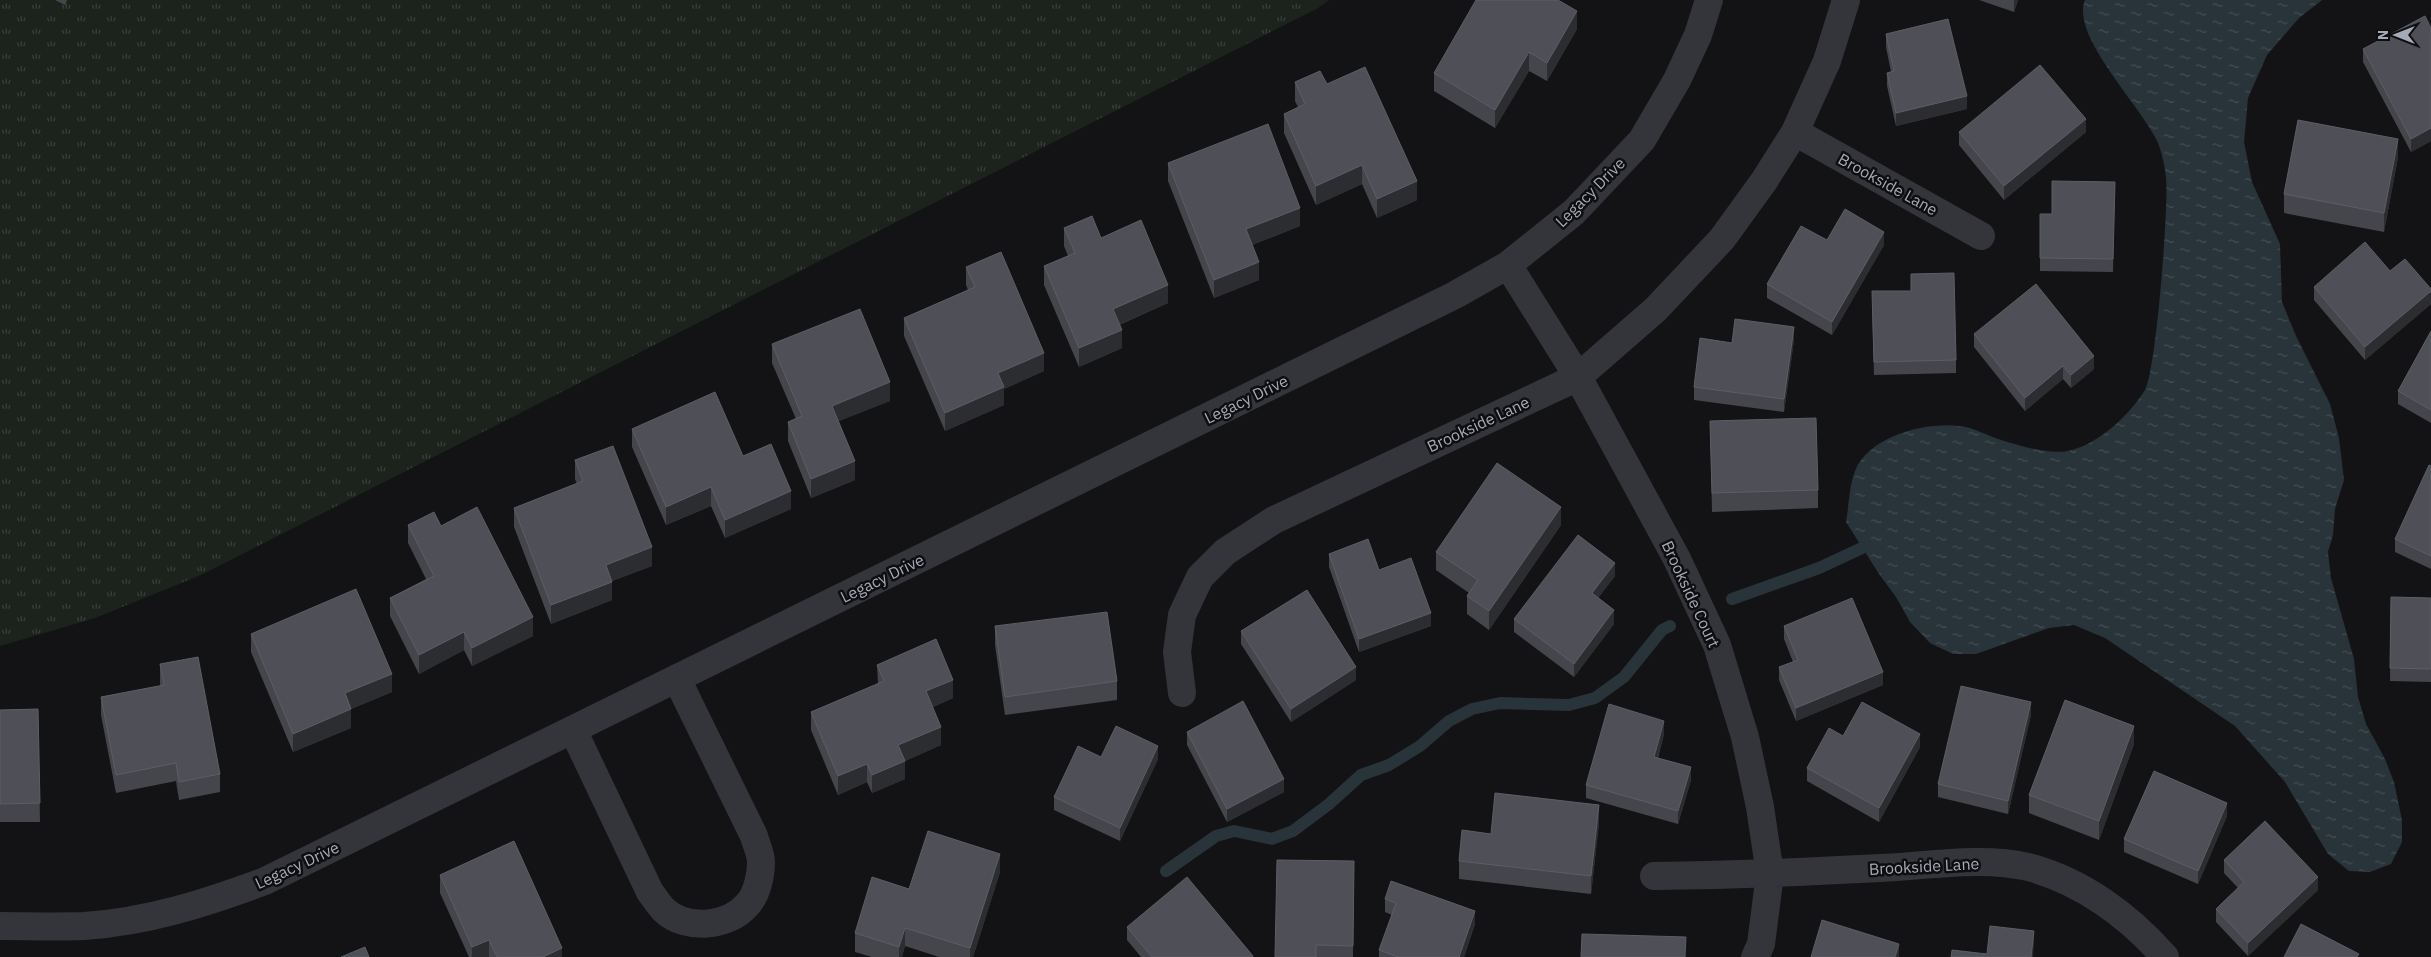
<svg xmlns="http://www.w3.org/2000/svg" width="2431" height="957" font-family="'IBM Plex Sans',sans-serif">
  <defs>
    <pattern id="grass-tufts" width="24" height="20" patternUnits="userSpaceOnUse" patternTransform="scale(1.25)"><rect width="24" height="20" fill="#1b231c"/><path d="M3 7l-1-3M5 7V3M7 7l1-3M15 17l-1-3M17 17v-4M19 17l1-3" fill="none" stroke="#39403b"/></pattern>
    <pattern id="water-ripples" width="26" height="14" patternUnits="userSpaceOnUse" patternTransform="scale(1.25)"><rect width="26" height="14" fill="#28333a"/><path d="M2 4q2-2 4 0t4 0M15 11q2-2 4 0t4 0" fill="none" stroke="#444e54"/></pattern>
  </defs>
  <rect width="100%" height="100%" fill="#131315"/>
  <!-- grass -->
  <path fill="url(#grass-tufts)" d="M 0,0 L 1329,0 L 1318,8 L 201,575 L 95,618 L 0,646 Z"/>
  <!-- water -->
  <path fill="url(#water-ripples)" d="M 2085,0 L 2322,0 L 2299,18 L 2267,55 L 2248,98 L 2244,142 L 2252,182 L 2280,244 L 2282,302 L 2296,336 L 2330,404 L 2339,438 L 2344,480 L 2335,509 L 2333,535 L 2328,552 L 2331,578 L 2354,659 L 2358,697 L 2366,724 L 2385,759 L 2394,782 L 2402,820 L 2402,842 L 2391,864 L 2370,872 L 2349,871 L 2328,854 L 2285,782 L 2235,726 L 2105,638 L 2074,625 L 2049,628 L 1976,654 L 1953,654 L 1930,643 L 1910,622 L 1896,597 L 1879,574 L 1846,522 C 1849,506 1849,486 1855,471 C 1869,436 1925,422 1959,426 C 1973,427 1988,436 2001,440 C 2021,446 2052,456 2072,450 C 2101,442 2129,415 2145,390 C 2156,372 2169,204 2166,178 C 2165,167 2162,153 2158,143 C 2143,108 2070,36 2085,0 Z"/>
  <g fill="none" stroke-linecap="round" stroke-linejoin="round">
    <!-- stream -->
    <path stroke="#28333a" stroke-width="12" d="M 1732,599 L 1819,568 L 1862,548
      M 1166,871 L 1216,836 L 1234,831 L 1272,839 L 1293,831 L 1329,804 L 1361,775 L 1389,765 L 1420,746 L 1449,721 L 1472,709 L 1500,703 L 1569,705 L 1595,698 L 1624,677 L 1662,630 L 1670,626"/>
    <!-- minor -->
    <path stroke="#34353a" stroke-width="28" d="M 1795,132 L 1981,236
      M 1508,265 L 1578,377 L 1677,559 L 1717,645 L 1745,737 L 1760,807 L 1770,874 L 1761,944 L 1755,957
      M 1182,693 L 1177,652 L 1182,615 L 1200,577 L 1225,552 L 1274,520 L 1578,377 L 1656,309 L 1722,239 L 1764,181 L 1795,132 L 1827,61 L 1846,0
      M 573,730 L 650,892 C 654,897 659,905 664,910 C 686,931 728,927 747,905 C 757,895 761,875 761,862 C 761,854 756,844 754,836 L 677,679
      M 1654,876 C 1729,875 1805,872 1881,868 C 1926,866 1983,856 2028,867 C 2082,881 2129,916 2165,957
      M 0,926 C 28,926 56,927 84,926 C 147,922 206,903 265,881 L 1455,295 L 1508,265 L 1574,212 L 1642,140 L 1677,80 L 1698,35 L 1709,0"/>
  </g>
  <!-- wall -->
  <path fill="#44464b" d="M 55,0 L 67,0 L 65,5 Z
    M 1979,0 L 2018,0 L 2014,12 Z
    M 2431,28 L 2431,141 L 2411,152 L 2363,62 L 2363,49 Z
    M 1577,29 L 1547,81 L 1529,71 L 1495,128 L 1434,91 L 1434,73 Z
    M 1886,34 L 1967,109 L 1896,126 L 1887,86 L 1887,73 L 1891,72 L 1886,47 Z
    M 1295,82 L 1327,84 L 1417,200 L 1377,218 L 1362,184 L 1316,205 L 1284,133 L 1284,114 L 1298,107 L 1295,101 Z
    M 1959,132 L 2086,132 L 2004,200 L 1959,145 Z
    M 2398,157 L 2384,232 L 2284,213 L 2284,194 Z
    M 1168,163 L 1300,226 L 1252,245 L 1259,280 L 1214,298 L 1168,181 Z
    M 2115,182 L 2113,272 L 2040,271 L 2040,214 L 2052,214 Z
    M 1064,228 L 1101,238 L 1168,303 L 1119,325 L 1122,348 L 1079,367 L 1044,285 L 1044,266 L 1068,256 L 1064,246 Z
    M 1827,240 L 1884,245 L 1832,335 L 1767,298 L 1767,284 Z
    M 966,267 L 1044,371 L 1004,389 L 1004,405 L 945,431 L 904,336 L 904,318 L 968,290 L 966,285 Z
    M 2390,271 L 2431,289 L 2431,304 L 2365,360 L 2314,300 L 2314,287 Z
    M 1911,291 L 1956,360 L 1956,373 L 1874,375 L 1872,304 Z
    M 2431,331 L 2431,423 L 2398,404 L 2398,391 Z
    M 1974,334 L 2094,369 L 2071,388 L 2063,379 L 2025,411 L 1974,347 Z
    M 1794,340 L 1784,412 L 1694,400 L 1694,387 L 1732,343 Z
    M 772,344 L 890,401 L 838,421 L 855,480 L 811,498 L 788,441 L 788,422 L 796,419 L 772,363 Z
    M 1710,421 L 1818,490 L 1818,508 L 1712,512 Z
    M 632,429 L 743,456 L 791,509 L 725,538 L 711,506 L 666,525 L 632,447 Z
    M 575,460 L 652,566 L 612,581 L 612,600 L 551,624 L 514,527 L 514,508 L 577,484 L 575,479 Z
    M 2431,466 L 2431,569 L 2395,552 L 2395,539 Z
    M 408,525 L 441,526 L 533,636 L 472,666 L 464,650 L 419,674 L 390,616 L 390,598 L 426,579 L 408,543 Z
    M 1561,525 L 1489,630 L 1467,614 L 1467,596 L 1469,593 L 1436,570 L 1436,552 Z
    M 1329,554 L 1379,570 L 1431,626 L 1359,652 L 1329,567 Z
    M 1615,576 L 1598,598 L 1614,624 L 1574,677 L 1514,632 L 1514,619 Z
    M 2391,597 L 2431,598 L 2431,682 L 2390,681 Z
    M 995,626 L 1117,681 L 1117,700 L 1005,715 L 995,645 Z
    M 1784,626 L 1883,685 L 1796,721 L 1779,680 L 1779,667 L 1793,662 L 1784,639 Z
    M 1241,631 L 1356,680 L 1291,722 L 1241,644 Z
    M 251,634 L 392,692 L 351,709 L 351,728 L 293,752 L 251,652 Z
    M 160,664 L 220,774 L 220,792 L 179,800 L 176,781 L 116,793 L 101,715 L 101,697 L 160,686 Z
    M 877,665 L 953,698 L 933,707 L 941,745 L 905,761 L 905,779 L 872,793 L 867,782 L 838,795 L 811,730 L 811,712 L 878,684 Z
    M 38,709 L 40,822 L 0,822 L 0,710 Z
    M 2031,715 L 2008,814 L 1938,797 L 1938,784 Z
    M 1187,732 L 1284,792 L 1227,822 L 1187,745 Z
    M 1664,734 L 1658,758 L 1691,780 L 1678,824 L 1586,798 L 1586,785 Z
    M 2134,744 L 2099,840 L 2029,813 L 2029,795 Z
    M 1920,747 L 1879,822 L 1807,781 L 1807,768 Z
    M 1101,757 L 1158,759 L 1120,841 L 1054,810 L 1054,797 Z
    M 2227,816 L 2198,884 L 2124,852 L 2124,839 Z
    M 1599,823 L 1591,894 L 1459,879 L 1459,861 L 1491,834 Z
    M 2224,860 L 2318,890 L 2248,956 L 2216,922 L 2216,909 L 2238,888 L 2224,873 Z
    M 1354,861 L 1353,957 L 1275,957 Z
    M 1000,872 L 973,957 L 939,957 L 905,946 L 902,957 L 872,957 L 855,952 L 855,933 L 909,889 Z
    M 440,875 L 562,957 L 469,957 L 440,893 Z
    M 1385,899 L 1475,924 L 1464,957 L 1379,957 L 1379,950 L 1392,915 L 1385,912 Z
    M 1127,927 L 1253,957 L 1141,957 L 1127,940 Z"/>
  <!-- shaded-wall -->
  <path fill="#2c2d31" d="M 2014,0 L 2018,0 L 2014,12 Z
    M 1577,11 L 1577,29 L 1547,81 L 1547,63 Z
    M 1529,52 L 1529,71 L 1495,128 L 1495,110 Z
    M 1967,96 L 1967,109 L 1896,126 L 1896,113 Z
    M 2086,119 L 2086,132 L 2004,200 L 2004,186 Z
    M 2431,128 L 2431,141 L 2411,152 L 2411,139 Z
    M 2398,139 L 2398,157 L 2384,232 L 2384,213 Z
    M 1362,165 L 1362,184 L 1316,205 L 1316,186 Z
    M 1417,181 L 1417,200 L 1377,218 L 1377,199 Z
    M 1300,208 L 1300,226 L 1246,247 L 1246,229 Z
    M 1884,232 L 1884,245 L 1832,335 L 1832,322 Z
    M 1259,262 L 1259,280 L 1214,298 L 1214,280 Z
    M 1168,285 L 1168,303 L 1113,327 L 1113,309 Z
    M 2431,291 L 2431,304 L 2365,360 L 2365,347 Z
    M 1794,327 L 1794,340 L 1784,412 L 1784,399 Z
    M 1122,330 L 1122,348 L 1079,367 L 1079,348 Z
    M 1044,353 L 1044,371 L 1004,389 L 1004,405 L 945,431 L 945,413 L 998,373 Z
    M 2094,356 L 2094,369 L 2071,388 L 2071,375 Z
    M 2063,366 L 2063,379 L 2025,411 L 2025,398 Z
    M 890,382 L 890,401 L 832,424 L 832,406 Z
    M 855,461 L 855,480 L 811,498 L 811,479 Z
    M 711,487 L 711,506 L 666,525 L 666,507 Z
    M 791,491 L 791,509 L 725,538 L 725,520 Z
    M 1561,507 L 1561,525 L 1489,630 L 1489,611 Z
    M 652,547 L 652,566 L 606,583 L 606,565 Z
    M 1615,563 L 1615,576 L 1592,606 L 1592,593 Z
    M 612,582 L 612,600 L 551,624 L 551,605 Z
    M 1614,610 L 1614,624 L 1574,677 L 1574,664 Z
    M 1431,613 L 1431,626 L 1359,652 L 1359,639 Z
    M 533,617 L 533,636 L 472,666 L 472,648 Z
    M 464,632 L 464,650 L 419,674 L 419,655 Z
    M 1356,667 L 1356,680 L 1291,722 L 1291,709 Z
    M 1883,672 L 1883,685 L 1796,721 L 1796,708 Z
    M 392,674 L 392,692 L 351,709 L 351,728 L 293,752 L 293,734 L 345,693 Z
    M 953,680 L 953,698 L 926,710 L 926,691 Z
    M 2031,702 L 2031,715 L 2008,814 L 2008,801 Z
    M 1664,721 L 1664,734 L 1654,770 L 1654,757 Z
    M 2134,726 L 2134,744 L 2099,840 L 2099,821 Z
    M 941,727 L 941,745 L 905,761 L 905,779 L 872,793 L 872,775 L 898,745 Z
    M 1920,734 L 1920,747 L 1879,822 L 1879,808 Z
    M 1158,746 L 1158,759 L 1120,841 L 1120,828 Z
    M 867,764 L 867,782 L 838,795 L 838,776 Z
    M 1691,767 L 1691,780 L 1678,824 L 1678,811 Z
    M 1284,779 L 1284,792 L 1227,822 L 1227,809 Z
    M 2227,803 L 2227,816 L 2198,884 L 2198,871 Z
    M 1599,805 L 1599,823 L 1591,894 L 1591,876 Z
    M 1000,854 L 1000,872 L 973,957 L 970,957 L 970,948 Z
    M 2318,877 L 2318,890 L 2248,956 L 2248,943 Z
    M 1475,911 L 1475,924 L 1464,957 L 1459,957 Z
    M 905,928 L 905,946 L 902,957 L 899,957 L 899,947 Z
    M 2034,931 L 2034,944 L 2033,957 L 2031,957 Z
    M 489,940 L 489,957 L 472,957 L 472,947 Z
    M 1899,944 L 1899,957 L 1895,957 Z
    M 562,948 L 562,957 L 543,957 Z"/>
  <!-- building -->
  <path fill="#4f5057" stroke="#5c5e66" d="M 1476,0 L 1558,0 L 1577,11 L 1547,63 L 1529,52 L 1495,110 L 1434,73 Z
    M 2425,16 L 2431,28 L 2431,128 L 2411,139 L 2363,49 Z
    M 1948,19 L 1967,96 L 1896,113 L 1887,73 L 1894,71 L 1886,34 Z
    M 2040,65 L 2086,119 L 2004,186 L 1959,132 Z
    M 1365,67 L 1417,181 L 1377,199 L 1362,165 L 1316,186 L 1284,114 L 1305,104 L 1295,82 L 1320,71 L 1327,84 Z
    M 2298,120 L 2398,139 L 2384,213 L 2284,194 Z
    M 1268,124 L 1300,208 L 1246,229 L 1259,262 L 1214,280 L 1168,163 Z
    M 2052,181 L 2115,182 L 2113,259 L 2040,258 L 2040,214 L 2052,214 Z
    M 1845,209 L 1884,232 L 1832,322 L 1767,284 L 1801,226 L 1827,240 Z
    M 1092,216 L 1101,238 L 1141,220 L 1168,285 L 1113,309 L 1122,330 L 1079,348 L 1044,266 L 1075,253 L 1064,228 Z
    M 2365,242 L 2390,271 L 2405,259 L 2431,289 L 2431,291 L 2365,347 L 2314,287 Z
    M 1001,252 L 1044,353 L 998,373 L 1004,387 L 945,413 L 904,318 L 975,287 L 966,267 Z
    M 1954,273 L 1956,360 L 1874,362 L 1872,291 L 1911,291 L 1911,274 Z
    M 2036,284 L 2094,356 L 2071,375 L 2063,366 L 2025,398 L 1974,334 Z
    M 860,309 L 890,382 L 832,406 L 855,461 L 811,479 L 788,422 L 802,416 L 772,344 Z
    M 1735,319 L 1794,327 L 1784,399 L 1694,387 L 1700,338 L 1732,343 Z
    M 2431,331 L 2431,410 L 2398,391 Z
    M 715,392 L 743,456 L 771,444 L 791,491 L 725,520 L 711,487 L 666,507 L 632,429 Z
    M 1816,418 L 1818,490 L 1712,493 L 1710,421 Z
    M 613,446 L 652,547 L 606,565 L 612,582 L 551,605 L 514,508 L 583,481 L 575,460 Z
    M 1497,463 L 1561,507 L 1489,611 L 1467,596 L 1478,580 L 1436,552 Z
    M 2429,465 L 2431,466 L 2431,556 L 2395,539 Z
    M 477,507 L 533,617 L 472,648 L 464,632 L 419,655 L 390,598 L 434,576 L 408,525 L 434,512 L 441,526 Z
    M 1578,535 L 1615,563 L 1592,593 L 1614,610 L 1574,664 L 1514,619 Z
    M 1368,539 L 1379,570 L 1411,558 L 1431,613 L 1359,639 L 1329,554 Z
    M 356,589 L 392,674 L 345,693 L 351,709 L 293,734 L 251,634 Z
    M 1307,590 L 1356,667 L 1291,709 L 1241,631 Z
    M 2391,597 L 2431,598 L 2431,669 L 2390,668 Z
    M 1852,598 L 1883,672 L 1796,708 L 1779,667 L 1798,660 L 1784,626 Z
    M 1107,612 L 1117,681 L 1005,697 L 995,626 Z
    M 936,639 L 953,680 L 926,691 L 941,727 L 898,745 L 905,761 L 872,775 L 867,764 L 838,776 L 811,712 L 884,681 L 877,665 Z
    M 198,657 L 220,774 L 179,782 L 176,763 L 116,775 L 101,697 L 164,685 L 160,664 Z
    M 1961,686 L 2031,702 L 2008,801 L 1938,784 Z
    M 2065,700 L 2134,726 L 2099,821 L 2029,795 Z
    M 1243,701 L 1284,779 L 1227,809 L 1187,732 Z
    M 1862,702 L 1920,734 L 1879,808 L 1807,768 L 1829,728 L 1843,736 Z
    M 1609,704 L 1664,721 L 1654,757 L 1691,767 L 1678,811 L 1586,785 Z
    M 38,709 L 40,803 L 0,804 L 0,710 Z
    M 1116,726 L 1158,746 L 1120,828 L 1054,797 L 1078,746 L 1101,757 Z
    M 2154,771 L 2227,803 L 2198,871 L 2124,839 Z
    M 1495,793 L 1599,805 L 1591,876 L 1459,861 L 1462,830 L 1491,834 Z
    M 2265,821 L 2318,877 L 2248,943 L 2216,909 L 2244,882 L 2224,860 Z
    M 928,831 L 1000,854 L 970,948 L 905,928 L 899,947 L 855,933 L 872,877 L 909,889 Z
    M 514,841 L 562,948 L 543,957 L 497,957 L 489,940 L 472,947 L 440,875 Z
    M 1277,860 L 1354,861 L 1353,946 L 1316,945 L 1316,957 L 1275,957 Z
    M 1187,877 L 1253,956 L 1252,957 L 1152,957 L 1127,927 Z
    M 1391,881 L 1475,911 L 1459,957 L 1398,957 L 1379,950 L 1396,903 L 1385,899 Z
    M 1822,920 L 1899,944 L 1895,957 L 1811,957 Z
    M 2301,924 L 2359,954 L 2357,957 L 2284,957 Z
    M 1990,926 L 2034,931 L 2031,957 L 1951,957 L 1952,950 L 1987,954 Z
    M 1582,934 L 1686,937 L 1685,957 L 1581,957 Z
    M 365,947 L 369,957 L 341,957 Z"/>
  <g text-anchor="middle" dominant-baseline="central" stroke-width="5" stroke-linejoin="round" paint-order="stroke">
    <!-- street labels -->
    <g font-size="16" fill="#a4aab7" stroke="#0e0e10">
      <text transform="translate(1888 184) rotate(29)">Brookside Lane</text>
      <text transform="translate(1590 192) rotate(-45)">Legacy Drive</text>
      <text transform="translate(1246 399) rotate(-26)">Legacy Drive</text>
      <text transform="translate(1478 424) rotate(-25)">Brookside Lane</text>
      <text transform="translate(882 578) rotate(-26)">Legacy Drive</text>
      <text transform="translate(1691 594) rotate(65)">Brookside Court</text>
      <text transform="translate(297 865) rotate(-25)">Legacy Drive</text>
      <text transform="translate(1924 866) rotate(-3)">Brookside Lane</text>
    </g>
  </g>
  <!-- north arrow -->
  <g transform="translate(2396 35) rotate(270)" stroke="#0e0e10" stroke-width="4" paint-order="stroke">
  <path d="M0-4L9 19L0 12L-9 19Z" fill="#a4aab7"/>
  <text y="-8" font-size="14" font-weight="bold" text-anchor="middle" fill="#a4aab7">N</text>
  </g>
</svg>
